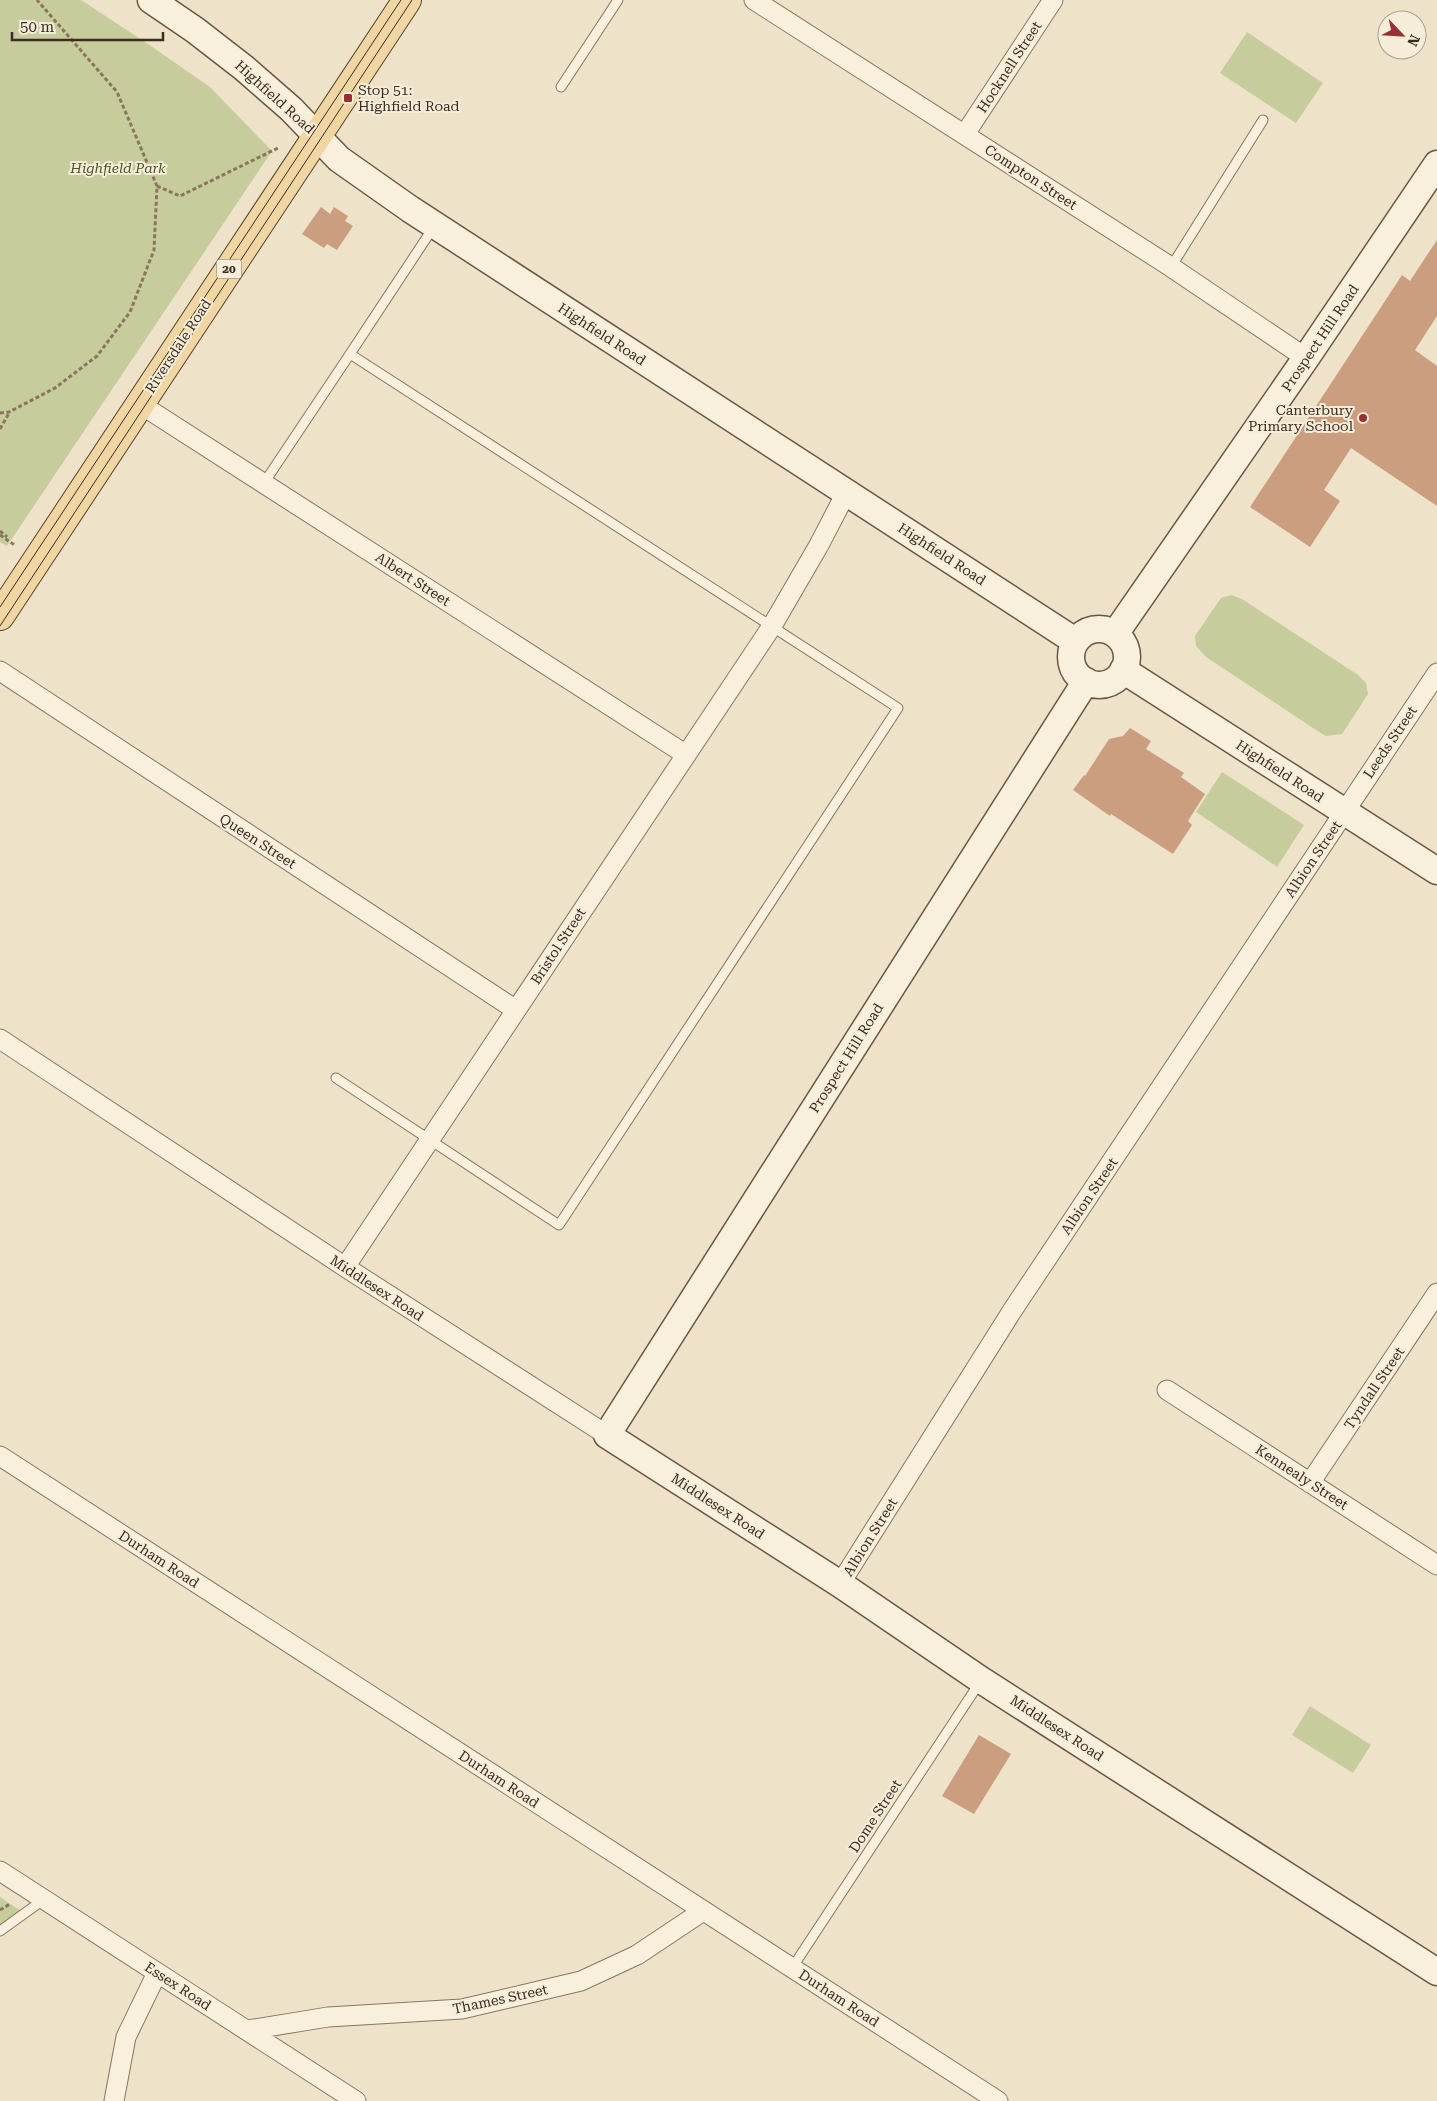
<svg xmlns="http://www.w3.org/2000/svg" width="1437" height="2101" font-family="'Roboto Serif',serif">
  <rect width="100%" height="100%" fill="#eee2c9"/>
  <!-- green -->
  <path fill="#c7cc9d" d="M 0,0 L 81,0 L 145,42 L 210,87 L 272,151 L 7,546 L 0,542 Z
    M 1247,32 L 1323,83 L 1296,123 L 1220,73 Z
    M 1231,595 L 1242,599 L 1358,675 L 1366,683 L 1368,694 L 1342,734 L 1326,736 L 1319,732 L 1206,657 L 1196,646 L 1195,636 L 1221,598 Z
    M 1222,772 L 1304,825 L 1277,867 L 1196,812 Z
    M 1310,1706 L 1371,1745 L 1353,1773 L 1292,1735 Z
    M 0,1897 L 24,1913 L 0,1931 Z"/>
  <!-- building -->
  <path fill="#cb9e80" d="M 321,207 L 330,214 L 334,207 L 348,216 L 345,221 L 353,226 L 337,250 L 327,244 L 324,248 L 302,234 Z
    M 1437,240 L 1437,316 L 1415,350 L 1437,366 L 1437,506 L 1351,448 L 1324,490 L 1340,501 L 1310,547 L 1250,507 L 1402,275 L 1410,281 Z
    M 1130,728 L 1151,741 L 1146,749 L 1184,773 L 1181,777 L 1205,794 L 1188,821 L 1192,825 L 1173,854 L 1111,814 L 1110,816 L 1073,790 L 1084,775 L 1085,776 L 1109,739 L 1123,736 Z
    M 979,1735 L 1011,1754 L 974,1814 L 942,1796 Z"/>
  <g fill="none" stroke-linecap="round" stroke-linejoin="round">
    <defs>
      <path id="lane" d="M 561,87 L 618,0
        M 1171,267 L 1263,120
        M 350,354 L 433,228
        M 264,483 L 350,354 L 898,708 L 559,1225 L 336,1078
        M 0,1931 L 43,1900
        M 792,1968 L 980,1682"/>
      <path id="street" d="M 754,0 L 1171,267 L 1306,358
        M 965,134 L 1053,0
        M 140,404 L 685,754
        M 0,671 L 516,1010
        M 0,1039 L 345,1267 L 607,1435
        M 345,1267 L 772,626 L 819,545 L 846,493
        M 1167,1390 L 1437,1565
        M 0,1456 L 998,2101
        M 1310,1483 L 1437,1293
        M 840,1584 L 1012,1311 L 1437,673
        M 0,1871 L 356,2101
        M 248,2030 L 328,2017 L 462,2009 L 581,1981 L 637,1955 L 703,1911
        M 114,2101 L 126,2037 L 157,1973"/>
      <path id="secondary" d="M 151,0 L 195,30 L 244,68 L 291,109 L 339,159 L 410,209 L 1075,641
        M1071 657a28 28 0 1 1 56 0a28 28 0 1 1-56 0Z
        M 1115,634 L 1306,358 L 1437,164
        M 1123,670 L 1437,871
        M 1086,681 L 607,1435 L 840,1584 L 981,1680 L 1437,1972"/>
      <path id="primary" d="M 0,616 L 407,0"/>
    </defs>
    <!-- lane casing -->
    <use href="#lane" stroke="#8a755e" stroke-width="11"/>
    <!-- street casing -->
    <use href="#street" stroke="#8a755e" stroke-width="21"/>
    <!-- secondary casing -->
    <use href="#secondary" stroke="#6c5641" stroke-width="29"/>
    <!-- primary casing -->
    <use href="#primary" stroke="#584332" stroke-width="30"/>
    <!-- path -->
    <path stroke="#8a755e" stroke-width="3" stroke-dasharray="4 2.5" stroke-linecap="butt" d="M 157,186 L 180,196 L 280,147
      M 0,413 L 9,412 L 55,388 L 97,356 L 130,312 L 154,250 L 157,186 L 117,92 L 37,0
      M 0,429 L 9,413
      M 0,531 L 7,537
      M 0,535 L 16,546
      M 0,1910 L 10,1904"/>
    <!-- lane -->
    <use href="#lane" stroke="#f8f0dd" stroke-width="9"/>
    <!-- street -->
    <use href="#street" stroke="#f8f0dd" stroke-width="19"/>
    <!-- secondary -->
    <use href="#secondary" stroke="#f8f0dd" stroke-width="26"/>
    <!-- primary -->
    <use href="#primary" stroke="#efd6a3" stroke-width="28"/>
    <!-- tram -->
    <path stroke="#3b2d21" stroke-width="1" d="M 0,607 L 401,0
      M 0,626 L 412,0"/>
  </g>
  <!-- markers -->
  <g fill="#982f32" stroke="#f5edd9" stroke-width="2">
    <rect x="343" y="93" width="10" height="10" rx="2.5"/>
    <circle cx="1363" cy="418" r="5"/>
  </g>
  <g text-anchor="middle" dominant-baseline="central" stroke-width="4" stroke-linejoin="round" paint-order="stroke">
    <!-- shield labels -->
    <rect fill="#f5edd9" stroke="#736758" stroke-width="1" x="216.5" y="259.5" width="25" height="19" rx="4"/>
    <g font-size="12" font-weight="bold" fill="#3b2d21">
      <text x="229" y="269">20</text>
    </g>
    <!-- street labels -->
    <g font-size="14" fill="#3b2d21" stroke="#f5edd9">
      <text transform="translate(1009 67) rotate(-57)">Hocknell Street</text>
      <text transform="translate(275 97) rotate(42)">Highfield Road</text>
      <text transform="translate(1031 177) rotate(33)">Compton Street</text>
      <text transform="translate(602 334) rotate(33)">Highfield Road</text>
      <text transform="translate(1320 338) rotate(-56)">Prospect Hill Road</text>
      <text transform="translate(178 346) rotate(-57)">Riversdale Road</text>
      <text transform="translate(942 554) rotate(33)">Highfield Road</text>
      <text transform="translate(413 579) rotate(33)">Albert Street</text>
      <text transform="translate(1390 742) rotate(-56)">Leeds Street</text>
      <text transform="translate(1280 771) rotate(33)">Highfield Road</text>
      <text transform="translate(258 841) rotate(33)">Queen Street</text>
      <text transform="translate(1313 859) rotate(-56)">Albion Street</text>
      <text transform="translate(558 946) rotate(-57)">Bristol Street</text>
      <text transform="translate(846 1058) rotate(-58)">Prospect Hill Road</text>
      <text transform="translate(1089 1196) rotate(-56)">Albion Street</text>
      <text transform="translate(377 1288) rotate(33)">Middlesex Road</text>
      <text transform="translate(1374 1388) rotate(-56)">Tyndall Street</text>
      <text transform="translate(1302 1477) rotate(33)">Kennealy Street</text>
      <text transform="translate(718 1506) rotate(33)">Middlesex Road</text>
      <text transform="translate(870 1537) rotate(-58)">Albion Street</text>
      <text transform="translate(159 1559) rotate(33)">Durham Road</text>
      <text transform="translate(1057 1728) rotate(33)">Middlesex Road</text>
      <text transform="translate(499 1779) rotate(33)">Durham Road</text>
      <text transform="translate(875 1816) rotate(-57)">Dome Street</text>
      <text transform="translate(178 1986) rotate(33)">Essex Road</text>
      <text transform="translate(839 1998) rotate(33)">Durham Road</text>
      <text transform="translate(500 1999) rotate(-12)">Thames Street</text>
    </g>
    <!-- poi labels -->
    <g font-size="14" fill="#3b2d21" stroke="#f5edd9" text-anchor="start">
      <text x="358" y="90">Stop 51:<tspan x="358" dy="16">Highfield Road</tspan></text>
      <text x="1353" y="410" text-anchor="end">Canterbury<tspan x="1353" dy="16">Primary School</tspan></text>
    </g>
    <!-- park labels -->
    <g font-size="14" font-style="italic" fill="#4c5728" stroke="#f5edd9">
      <text x="118" y="168">Highfield Park</text>
    </g>
  </g>
  <!-- north arrow -->
  <g transform="translate(1402 35) rotate(115)"><circle r="24" fill="#f5edd9" stroke="#aba08f"/>
  <path d="M0-4L9 19L0 12L-9 19Z" fill="#982f32"/>
  <text y="-8" font-size="14" font-weight="bold" text-anchor="middle" fill="#3b2d21">N</text>
  </g>
  <!-- scale -->
  <path d="M12 32v8h151v-8" fill="none" stroke="#3b2d21" stroke-width="2.5"/>
  <text x="20" y="32" font-size="15" fill="#3b2d21" stroke="#f5edd9" stroke-width="4" paint-order="stroke">50 m</text>
</svg>
